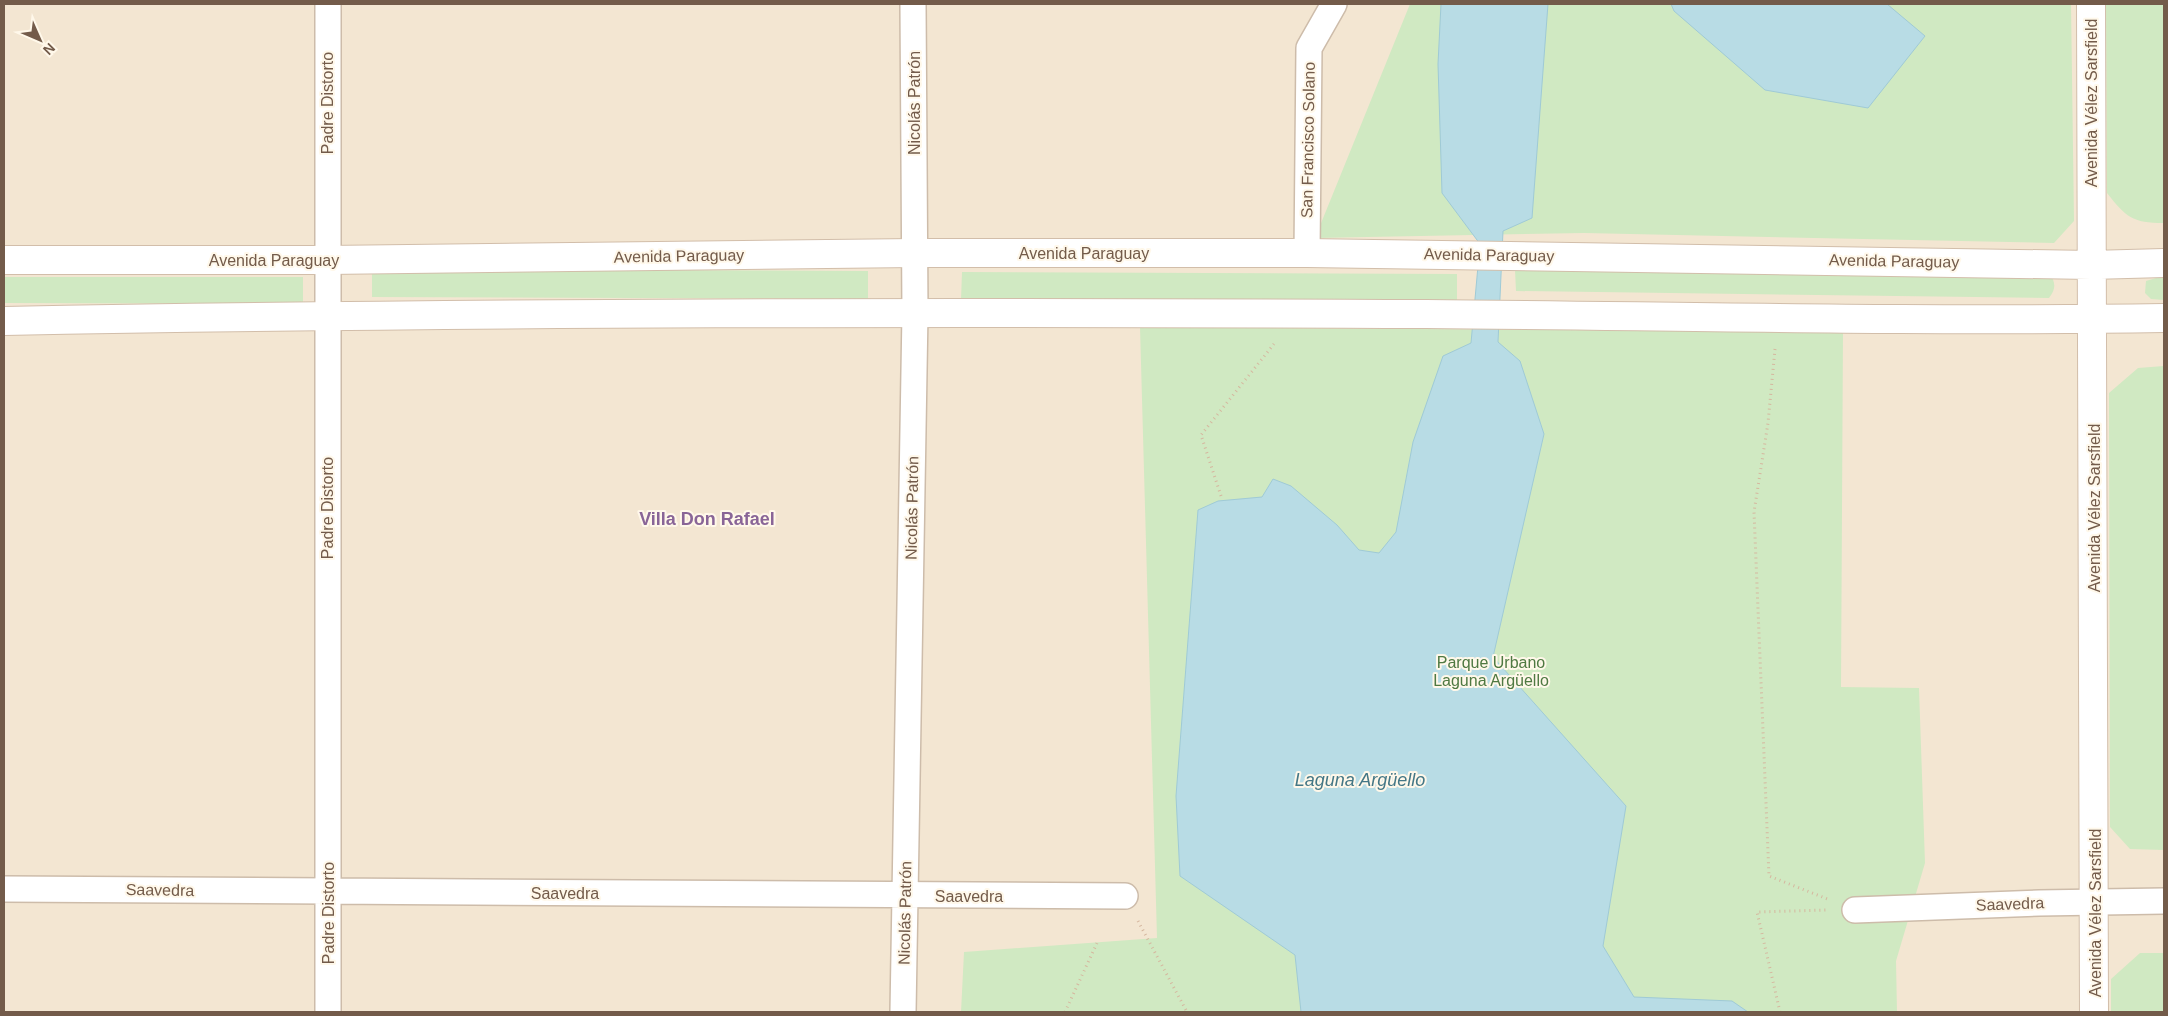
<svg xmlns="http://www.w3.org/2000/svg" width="2168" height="1016" font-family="Helvetica,sans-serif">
  <rect width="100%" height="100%" fill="#fcf4e3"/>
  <!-- residential -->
  <path fill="#f3e6d2" d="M 4,4 L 2164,4 L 2164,1012 L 4,1012 Z"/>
  <!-- green -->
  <path fill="#d0e9c2" d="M 1410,4 L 2071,4 L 2074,221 L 2054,243 L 1584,233 L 1315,238 Z
    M 2106,4 L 2164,4 L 2164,223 C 2132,223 2126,217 2107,193 Z
    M 372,269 L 868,271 L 868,299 L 372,297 Z
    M 1515,270 L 2049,272 C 2055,282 2057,288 2049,298 L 1516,291 Z
    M 962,272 L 1457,274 L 1457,302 L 961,300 Z
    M 4,277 L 303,277 L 303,304 L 4,303 Z
    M 2156,278 L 2164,278 L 2164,300 L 2151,299 L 2145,293 L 2146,281 Z
    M 1140,327 L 1843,332 L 1841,687 L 1919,688 L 1925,863 L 1896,961 L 1897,1012 L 961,1012 L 964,952 L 1157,938 Z
    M 2164,366 L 2164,850 L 2130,849 L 2110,827 L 2109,393 L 2138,368 Z
    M 2140,953 L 2164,953 L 2164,1012 L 2111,1012 L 2111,979 Z"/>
  <!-- water -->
  <path fill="#b8dce5" stroke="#9fcad6" d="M 1441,4 L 1548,4 L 1532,218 L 1503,231 L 1498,342 L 1520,361 L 1544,434 L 1493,657 L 1626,806 L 1603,946 L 1634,997 L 1732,1001 L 1748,1012 L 1301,1012 L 1295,955 L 1180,876 L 1176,796 L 1198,510 L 1218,501 L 1262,497 L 1273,479 L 1291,486 L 1337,525 L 1359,550 L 1379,553 L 1396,532 L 1413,442 L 1443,356 L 1471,343 L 1480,244 L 1442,193 L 1438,64 Z
    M 1671,4 L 1887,4 L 1925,36 L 1868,108 L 1765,90 L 1674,11 Z"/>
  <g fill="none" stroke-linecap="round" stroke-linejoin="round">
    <defs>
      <path id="minor" d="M 328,4 L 328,1012
        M 1307,253 L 1309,48 L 1334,4
        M 4,889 L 1125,896
        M 1855,910 L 2039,903 L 2164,901
        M 903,1012 L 915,313 L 913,4"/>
      <path id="secondary" d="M 2091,4 L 2094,1012
        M 4,260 L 327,260 L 915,253 L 1307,253 L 2091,265 L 2164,263
        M 4,321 C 478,312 952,312 1426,314 C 1672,316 1918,322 2164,318"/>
    </defs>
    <!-- minor casing -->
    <use href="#minor" stroke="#cdbcaa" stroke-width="28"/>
    <!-- secondary casing -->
    <use href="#secondary" stroke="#d2beaa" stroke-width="30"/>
    <!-- path -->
    <path stroke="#d5b79f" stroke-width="3" stroke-dasharray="1 4" stroke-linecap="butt" d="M 1775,349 L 1768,423 L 1754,512 L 1769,876 L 1830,900
      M 1221,496 L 1201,435 L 1274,344
      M 1138,921 L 1187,1012
      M 1065,1012 L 1097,943
      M 1780,1012 L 1757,912 L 1826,910"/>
    <!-- minor -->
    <use href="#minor" stroke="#fff" stroke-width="25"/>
    <!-- secondary -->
    <use href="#secondary" stroke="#fff" stroke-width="28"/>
  </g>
  <g text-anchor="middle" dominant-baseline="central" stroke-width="4" stroke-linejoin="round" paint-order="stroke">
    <!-- street labels -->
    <g font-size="16" fill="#735b4a" stroke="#fff8ea">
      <text transform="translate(327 103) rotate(-90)">Padre Distorto</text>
      <text transform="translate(914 103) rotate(-90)">Nicolás Patrón</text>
      <text transform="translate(2091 103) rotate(-90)">Avenida Vélez Sarsfield</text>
      <text transform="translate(1308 140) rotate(-89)">San Francisco Solano</text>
      <text x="1084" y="253">Avenida Paraguay</text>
      <text transform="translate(1489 255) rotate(1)">Avenida Paraguay</text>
      <text transform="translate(679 256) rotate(-1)">Avenida Paraguay</text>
      <text x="274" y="260">Avenida Paraguay</text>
      <text transform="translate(1894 261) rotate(1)">Avenida Paraguay</text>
      <text transform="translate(327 508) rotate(-90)">Padre Distorto</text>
      <text transform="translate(912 508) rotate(-89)">Nicolás Patrón</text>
      <text transform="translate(2094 508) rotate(-90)">Avenida Vélez Sarsfield</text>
      <text transform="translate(160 890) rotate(1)">Saavedra</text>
      <text x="565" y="893">Saavedra</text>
      <text x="969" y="896">Saavedra</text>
      <text transform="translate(2010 904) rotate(-2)">Saavedra</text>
      <text transform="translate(328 913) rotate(-90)">Padre Distorto</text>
      <text transform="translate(905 913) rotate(-89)">Nicolás Patrón</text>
      <text transform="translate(2095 913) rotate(-90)">Avenida Vélez Sarsfield</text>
    </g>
    <!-- park labels -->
    <g font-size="16" fill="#4f7942" stroke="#fff8ea">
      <text x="1491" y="662">Parque Urbano<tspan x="1491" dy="18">Laguna Argüello</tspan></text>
    </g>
    <!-- neighbourhood labels -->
    <g font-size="18" font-weight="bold" fill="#896597" stroke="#fff8ea">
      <text x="707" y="519">Villa Don Rafael</text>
    </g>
    <!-- water labels -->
    <g font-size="18" font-style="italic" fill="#447786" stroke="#fff8ea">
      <text x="1360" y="780">Laguna Argüello</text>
    </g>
  </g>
  <!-- border -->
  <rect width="2168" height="1016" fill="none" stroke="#735b4a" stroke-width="10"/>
  <!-- north arrow -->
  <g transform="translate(40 40) rotate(135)" stroke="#fff8ea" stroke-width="4" paint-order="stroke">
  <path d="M0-4L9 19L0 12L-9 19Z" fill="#735b4a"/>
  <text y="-8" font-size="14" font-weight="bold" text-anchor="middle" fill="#735b4a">N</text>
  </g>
</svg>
